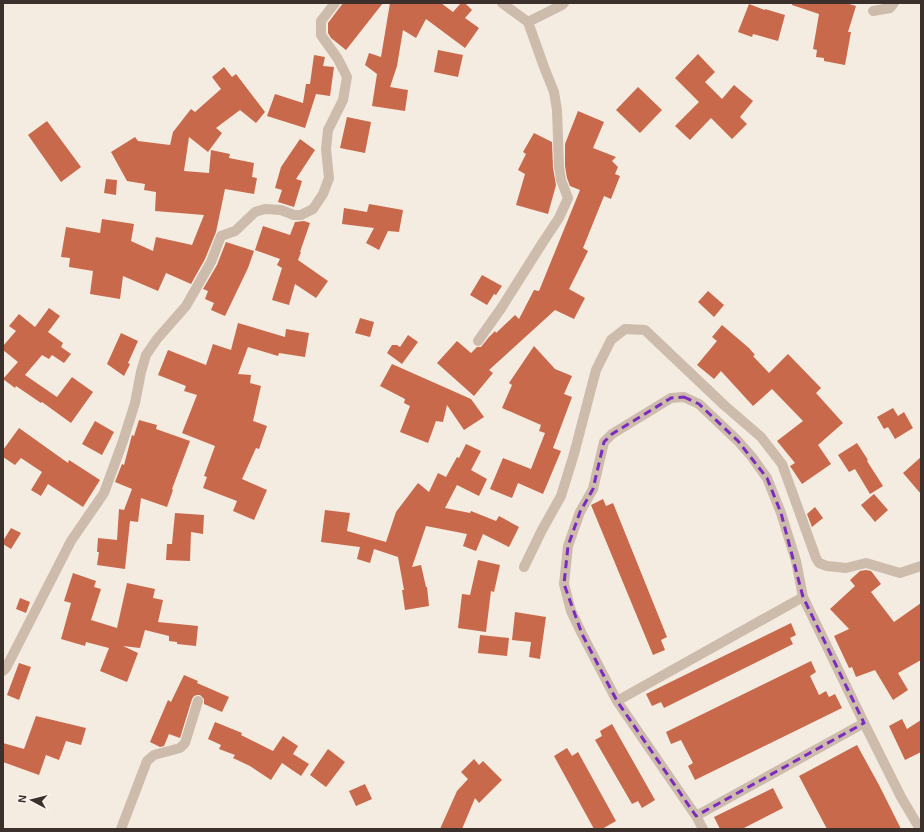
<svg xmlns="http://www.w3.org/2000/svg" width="924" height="832" font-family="'Exo 2',sans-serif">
  <rect width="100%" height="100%" fill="#f4ebe1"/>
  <!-- building -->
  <path fill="#c8694b" d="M 343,3 L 383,3 L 346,50 L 331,38 L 328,33 L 328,23 Z
    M 390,3 L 441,3 L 453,12 L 461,3 L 465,3 L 472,10 L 465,18 L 479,28 L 465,48 L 426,19 L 416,38 L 403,30 L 397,66 L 390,87 L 408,90 L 405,111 L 372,106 L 377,74 L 365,65 L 369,53 L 381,57 Z
    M 792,3 L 846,3 L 856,6 L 848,32 L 851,32 L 845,65 L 824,61 L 824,58 L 816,57 L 817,50 L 813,49 L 819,14 L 792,5 Z
    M 749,4 L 765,10 L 765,9 L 785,15 L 778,41 L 753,34 L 752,37 L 738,32 Z
    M 438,50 L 463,55 L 458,77 L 434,72 Z
    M 698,54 L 715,72 L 705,82 L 722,99 L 734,85 L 753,101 L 740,117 L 747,124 L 732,139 L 711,118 L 690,140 L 675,126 L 699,102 L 675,78 Z
    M 314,55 L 325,57 L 323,66 L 334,67 L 330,96 L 316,94 L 305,128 L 267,116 L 275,94 L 303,103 L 306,84 L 310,84 Z
    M 224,67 L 232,77 L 236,74 L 265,112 L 256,123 L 240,110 L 216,128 L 222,133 L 208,152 L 189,137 L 184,171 L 209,173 L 211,150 L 230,154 L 229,158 L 254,163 L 252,177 L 257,178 L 254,194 L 225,189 L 216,232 L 205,259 L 191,284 L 166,273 L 158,291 L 123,276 L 120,299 L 90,294 L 93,271 L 69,267 L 70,258 L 61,257 L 66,227 L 100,233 L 102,219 L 134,224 L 131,241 L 153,251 L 156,237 L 192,245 L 204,215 L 155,211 L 156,192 L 144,190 L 145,184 L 127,181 L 111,152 L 135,137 L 138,141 L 170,145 L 173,132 L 191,109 L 195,112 L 221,89 L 212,77 Z
    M 638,87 L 662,110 L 640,133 L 616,110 Z
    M 578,111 L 604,122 L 593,148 L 616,157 L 612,161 L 618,167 L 615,174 L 620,176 L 611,199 L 604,196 L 583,248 L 588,251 L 569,289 L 585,298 L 574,319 L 555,310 L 489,370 L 493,373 L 474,396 L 437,363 L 457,341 L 471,353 L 477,347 L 481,347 L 489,337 L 495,331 L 496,333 L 515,315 L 519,319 L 534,290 L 539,291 L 580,190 L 570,186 L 567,178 L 565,166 L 565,144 Z
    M 347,117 L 371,122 L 365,153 L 340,148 Z
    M 47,121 L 81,167 L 61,182 L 28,135 Z
    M 534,133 L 552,142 L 553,168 L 556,185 L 548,214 L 516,205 L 525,174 L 518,170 L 526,154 L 523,152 Z
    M 300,139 L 315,150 L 296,179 L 302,181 L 294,207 L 278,202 L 282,190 L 275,188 L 281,167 Z
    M 106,179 L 117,180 L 116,195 L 104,193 Z
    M 369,204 L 403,210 L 399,232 L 388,231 L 379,250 L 366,243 L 374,228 L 342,224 L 344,208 L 367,212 Z
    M 304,221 L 310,223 L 300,252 L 301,252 L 298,260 L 328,281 L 316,298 L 295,284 L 289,305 L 272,300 L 282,268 L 277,265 L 280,259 L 255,250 L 263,226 L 290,235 L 295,222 Z
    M 226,242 L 254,251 L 248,268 L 225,316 L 211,310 L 214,303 L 205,299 L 208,291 L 203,289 L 217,265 Z
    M 482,275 L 502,286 L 496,295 L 494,294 L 487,305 L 470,295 Z
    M 708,291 L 724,305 L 714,317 L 698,302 Z
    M 49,308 L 60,316 L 48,332 L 63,343 L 61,347 L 71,354 L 64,363 L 52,355 L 49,359 L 42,355 L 25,375 L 57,397 L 72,377 L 93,392 L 71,423 L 42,402 L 41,403 L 16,386 L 15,388 L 3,379 L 18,362 L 3,350 L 3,346 L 16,331 L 9,326 L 19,314 L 35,327 Z
    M 360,318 L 374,322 L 370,337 L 355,333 Z
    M 238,323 L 285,337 L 286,329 L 309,333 L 305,357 L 279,353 L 278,356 L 248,347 L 238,374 L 251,375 L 250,383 L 261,386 L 253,421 L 267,426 L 259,449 L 256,448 L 242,479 L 267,490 L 254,520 L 233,511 L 237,501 L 203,488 L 207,477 L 204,476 L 215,446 L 182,433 L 197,395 L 184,391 L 186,386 L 158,375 L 168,350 L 206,365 L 213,344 L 231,350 Z
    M 722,325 L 749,348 L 755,355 L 753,356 L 769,373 L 788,354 L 821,388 L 816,393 L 843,423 L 818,445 L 831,464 L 802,484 L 790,466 L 795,463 L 777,441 L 803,421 L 772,389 L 753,406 L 721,371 L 714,379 L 697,365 L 717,341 L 712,337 Z
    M 121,333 L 138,341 L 128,363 L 130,364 L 124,376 L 107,364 Z
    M 408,335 L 418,342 L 402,364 L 387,353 L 392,345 L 397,345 L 400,347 Z
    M 534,346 L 555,369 L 572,376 L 564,394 L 572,397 L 553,448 L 561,451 L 543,494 L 518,483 L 512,498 L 490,489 L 503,458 L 531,469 L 545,433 L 539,431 L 541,425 L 502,408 L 512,385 L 509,383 Z
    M 392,364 L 471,399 L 484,417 L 464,430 L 447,405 L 443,422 L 436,421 L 428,443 L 400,432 L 410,406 L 404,403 L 405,399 L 380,386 Z
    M 893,408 L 898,416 L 904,412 L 913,428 L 895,439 L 888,427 L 884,429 L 877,417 Z
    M 139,420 L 157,425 L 156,429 L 190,441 L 172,489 L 173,490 L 167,507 L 141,498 L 138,522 L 130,521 L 125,569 L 97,565 L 99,552 L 97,552 L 98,538 L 117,540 L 119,509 L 124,510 L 132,489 L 115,482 L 122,464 L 124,465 L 132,435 L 134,436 Z
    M 95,421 L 114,432 L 102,455 L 82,444 Z
    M 19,428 L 68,463 L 69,460 L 100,480 L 83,507 L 48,484 L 41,496 L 31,490 L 42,472 L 21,458 L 15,465 L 3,457 L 3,450 Z
    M 857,443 L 868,460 L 867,461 L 883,486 L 870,494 L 855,469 L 849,472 L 838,455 Z
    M 466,444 L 481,451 L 471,470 L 487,479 L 479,496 L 457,485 L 445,508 L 470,513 L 471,511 L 496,521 L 499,516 L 519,527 L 509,547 L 483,534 L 476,551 L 463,546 L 467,534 L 426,526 L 412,567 L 421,565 L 426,587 L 427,587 L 429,606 L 405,610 L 402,590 L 404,590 L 398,557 L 374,549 L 370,563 L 357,559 L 360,547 L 321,542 L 325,510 L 350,513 L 347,531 L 386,542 L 396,512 L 418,483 L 429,492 L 438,473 L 446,477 L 457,457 L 459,458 Z
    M 921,457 L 921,494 L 903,473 Z
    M 874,494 L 888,510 L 875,522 L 861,505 Z
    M 603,499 L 606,506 L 613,503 L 667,637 L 661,640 L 665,650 L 653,655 L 591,505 Z
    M 815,507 L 823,518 L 812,527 L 807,514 Z
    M 175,513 L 204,515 L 203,534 L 191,532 L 190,561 L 166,560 L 167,544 L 172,544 Z
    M 11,528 L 21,533 L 11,549 L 3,544 L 3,541 Z
    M 478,560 L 500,565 L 494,592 L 491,591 L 486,632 L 458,628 L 462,594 L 470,595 Z
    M 866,570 L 871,571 L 881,584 L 871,592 L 894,622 L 921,603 L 921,660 L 898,673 L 908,690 L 893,700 L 875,670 L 856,677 L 852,667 L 849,668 L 834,636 L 849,629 L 830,609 L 855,586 L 850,580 L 860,571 Z
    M 73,573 L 96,581 L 94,587 L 101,589 L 91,620 L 117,628 L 127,583 L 155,589 L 153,598 L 163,600 L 158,622 L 198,626 L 196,646 L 177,644 L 177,642 L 169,641 L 169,636 L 145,630 L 140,648 L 123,646 L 138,653 L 127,682 L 100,671 L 109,648 L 86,642 L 85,646 L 61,639 L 71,603 L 64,601 Z
    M 20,598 L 30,602 L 26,613 L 16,609 Z
    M 515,612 L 546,617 L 540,659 L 529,657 L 531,642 L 512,640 Z
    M 791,623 L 796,635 L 790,638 L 793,644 L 664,708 L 661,702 L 652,706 L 646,694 Z
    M 480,635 L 509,638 L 507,656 L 478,653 Z
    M 811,661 L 816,672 L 810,676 L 819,695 L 826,691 L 829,697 L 835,694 L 842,708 L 695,780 L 688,766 L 693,763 L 681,740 L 671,744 L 666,732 Z
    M 19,663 L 31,667 L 19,700 L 7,695 Z
    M 184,675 L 198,681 L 197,683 L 229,697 L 222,712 L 204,704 L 204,699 L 200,695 L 197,695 L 194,696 L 192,699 L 180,738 L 169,734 L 164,746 L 160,747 L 150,742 L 168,700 L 171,702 Z
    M 36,716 L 86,728 L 81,745 L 66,741 L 59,760 L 46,755 L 39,775 L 3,762 L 3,743 L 24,749 Z
    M 902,719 L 907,729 L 921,720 L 921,752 L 905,760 L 889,726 Z
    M 215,722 L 242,733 L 241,735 L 273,751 L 283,736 L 298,746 L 293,754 L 309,764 L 301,776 L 282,763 L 271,780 L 250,766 L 233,758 L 235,755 L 219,749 L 221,745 L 208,739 Z
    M 612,724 L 655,800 L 642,808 L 638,801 L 632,804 L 595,740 L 602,736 L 600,731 Z
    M 857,745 L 879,785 L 901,829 L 827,829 L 799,776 Z
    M 567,748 L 572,756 L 578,752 L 616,821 L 602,829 L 594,829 L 554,756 Z
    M 328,749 L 345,762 L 326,787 L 310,775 Z
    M 474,759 L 479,765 L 483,761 L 502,780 L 479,803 L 475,798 L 462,829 L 440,829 L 457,791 L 468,779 L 461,772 Z
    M 365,784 L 372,799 L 356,806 L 349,791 Z
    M 773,788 L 783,808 L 742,829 L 720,829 L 714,817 Z"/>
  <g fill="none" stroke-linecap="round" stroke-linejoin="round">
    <!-- minor -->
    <path stroke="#cdbbac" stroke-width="10" d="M 873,11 L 890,8 L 894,3
      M 528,22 L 562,5 L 564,3
      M 478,341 L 502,307 L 543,242 L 559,218 L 568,198 L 561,180 L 559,167 L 557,110 L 554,92 L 544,67 L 528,22 L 502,3
      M 524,567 L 542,530 L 561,496 L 574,454 L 596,370 L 611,340 L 625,329 L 645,330 L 724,405 L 761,437 L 782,464 L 816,558 L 819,563 L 827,566 L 846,568 L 866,563 L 900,573 L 921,566
      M 3,671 L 6,668 L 71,541 L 104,493 L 123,441 L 135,403 L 141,372 L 146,355 L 157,339 L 186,306 L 211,262 L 221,236 L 235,231 L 255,212 L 265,209 L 281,210 L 294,215 L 301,215 L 313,209 L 323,194 L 329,178 L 326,149 L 328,130 L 343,100 L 347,77 L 338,59 L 321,35 L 321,21 L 335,3
      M 617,701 L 803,597
      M 696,816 L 864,723
      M 121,829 L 147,761 L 154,755 L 180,748 L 185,743 L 198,701
      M 703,829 L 696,816 L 617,701 L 582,634 L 571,611 L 564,584 L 568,546 L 580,512 L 593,489 L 604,442 L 612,434 L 671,398 L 684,397 L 699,404 L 738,441 L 752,457 L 767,478 L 781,513 L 796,561 L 803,597 L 864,723 L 901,797 L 920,829"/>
  </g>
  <!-- marked area -->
  <path fill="none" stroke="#7b2cbf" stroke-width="3" stroke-dasharray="8 5" stroke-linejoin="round" d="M 684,397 L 699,404 L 738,441 L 767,478 L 781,513 L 803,597 L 864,723 L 696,816 L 617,701 L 582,634 L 564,584 L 568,546 L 580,512 L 593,489 L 604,442 L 612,434 L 671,398 Z"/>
  <!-- border -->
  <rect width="924" height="832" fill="none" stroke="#3b302b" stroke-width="8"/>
  <!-- north arrow -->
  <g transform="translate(32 800) rotate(277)" stroke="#fbf5ee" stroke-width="3" paint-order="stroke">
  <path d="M0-3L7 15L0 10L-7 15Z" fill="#3b302b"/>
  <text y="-6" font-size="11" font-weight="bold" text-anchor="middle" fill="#3b302b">N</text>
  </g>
</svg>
